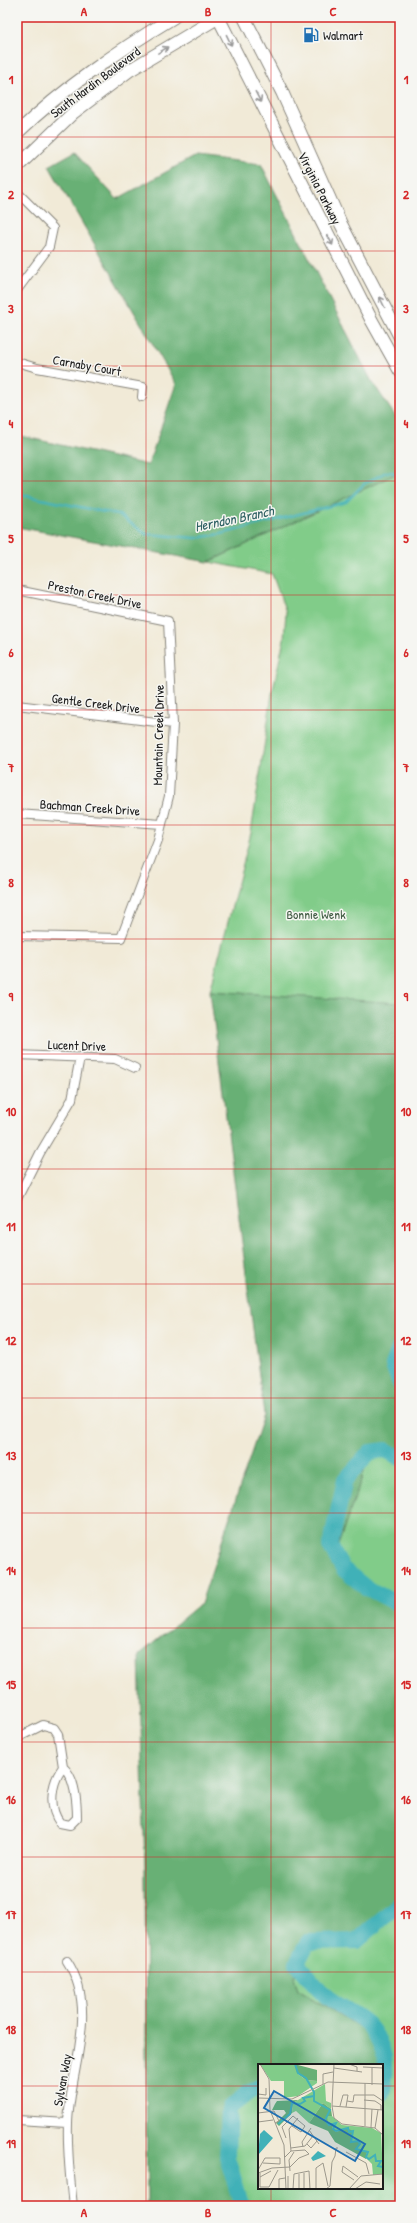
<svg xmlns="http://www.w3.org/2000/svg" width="417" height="2223" font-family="'Patrick Hand',sans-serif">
  <rect width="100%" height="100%" fill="#f6f6f2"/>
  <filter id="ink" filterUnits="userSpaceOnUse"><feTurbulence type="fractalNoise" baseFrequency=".025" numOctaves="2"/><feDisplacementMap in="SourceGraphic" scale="8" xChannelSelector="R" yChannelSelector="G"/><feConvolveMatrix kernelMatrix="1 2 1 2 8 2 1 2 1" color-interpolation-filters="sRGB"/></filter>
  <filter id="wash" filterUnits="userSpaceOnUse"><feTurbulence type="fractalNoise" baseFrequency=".012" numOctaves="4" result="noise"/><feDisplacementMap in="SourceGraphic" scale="16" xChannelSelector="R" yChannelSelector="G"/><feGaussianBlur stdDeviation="0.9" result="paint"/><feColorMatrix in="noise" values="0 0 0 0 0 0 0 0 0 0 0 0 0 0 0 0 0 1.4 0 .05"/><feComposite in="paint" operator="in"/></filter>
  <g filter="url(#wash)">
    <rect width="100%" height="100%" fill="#f1ead7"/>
    <!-- green -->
    <path fill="#81cc89" stroke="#4e7452" d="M 398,473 L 400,474 L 400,1004 L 210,991 L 251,833 L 272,694 L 284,639 L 286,612 L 272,574 L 209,562 Z
      M 390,1453 L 400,1459 L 400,1600 L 361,1582 L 334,1557 L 370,1454 Z
      M 400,1907 L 400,2206 L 238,2206 L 223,2150 L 233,2105 L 259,2088 L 259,2188 L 382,2188 L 382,2074 L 384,2069 L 377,2037 L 298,1990 L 294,1977 L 313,1939 L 357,1937 Z"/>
    <!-- forest -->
    <path fill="#68b075" stroke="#426648" d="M 74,152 L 117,199 L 195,156 L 261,164 L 371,380 L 400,423 L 400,474 L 398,473 L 208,562 L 17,527 L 17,435 L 148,465 L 176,384 L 49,166 Z
      M 210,991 L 400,1003 L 400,1459 L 390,1453 L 370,1454 L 334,1557 L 361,1582 L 400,1600 L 400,1907 L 357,1937 L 313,1939 L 294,1977 L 298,1990 L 376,2037 L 384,2070 L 382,2074 L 382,2065 L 259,2065 L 259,2088 L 233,2105 L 223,2150 L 238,2206 L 147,2206 L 145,1870 L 139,1655 L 201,1603 L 264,1415 Z"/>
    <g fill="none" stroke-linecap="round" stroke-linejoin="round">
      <!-- stream -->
      <path stroke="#41b1b8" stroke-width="2.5" d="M 17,494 L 119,515 L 146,534 L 196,538 L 221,534 L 346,502 L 364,484 L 386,472 L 392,472 L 400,478"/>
      <!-- river -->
      <path stroke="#41b1b8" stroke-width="16" d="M 400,1346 L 393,1365 L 400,1384
        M 400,1458 L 386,1450 L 370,1452 L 345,1480 L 330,1546 L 343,1569 L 365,1587 L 400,1605
        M 382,2093 C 389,2069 385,2045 369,2026 C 358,2014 339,2007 326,1996 C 315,1986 306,1974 297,1963 L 308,1942 L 357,1941 L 400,1903
        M 242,2206 L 227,2157 L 229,2108 L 248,2093 L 259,2088"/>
    </g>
  </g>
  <g filter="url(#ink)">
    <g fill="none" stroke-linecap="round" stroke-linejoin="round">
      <defs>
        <path id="street" d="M 17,192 L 53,228 L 49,247 L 17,290
          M 17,362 L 37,368 L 143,387 L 142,397
          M 17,590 L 168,621 L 173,724 L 169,796 L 158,840 L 121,938 L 17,936
          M 17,705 L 173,724
          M 17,814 L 162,824
          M 17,1055 L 115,1059 L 135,1068
          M 17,1199 L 40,1153 L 72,1099 L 80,1057
          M 17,1738 L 43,1725 L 54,1728 L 58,1734 L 63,1767
          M 63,1767 C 75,1777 77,1803 77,1818 L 70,1825 L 60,1823 C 48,1807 51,1783 63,1767 Z
          M 67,1961 C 100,2011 69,2071 68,2124 C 67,2152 70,2179 73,2206
          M 17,2120 L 67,2123"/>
        <path id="secondary" d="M 218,17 L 372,321 L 400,371
          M 244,17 L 282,92 L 341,224 L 400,337
          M 17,133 C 65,87 118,51 174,17
          M 17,167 L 73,113 L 130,70 L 219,17"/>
      </defs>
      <!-- street casing -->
      <use href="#street" stroke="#86837a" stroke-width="10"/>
      <!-- secondary casing -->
      <use href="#secondary" stroke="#86837a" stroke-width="14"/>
      <!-- street -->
      <use href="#street" stroke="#fff" stroke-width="8"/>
      <!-- secondary -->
      <use href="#secondary" stroke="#fff" stroke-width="12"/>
    </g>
    <!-- one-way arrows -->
    <defs><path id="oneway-shaft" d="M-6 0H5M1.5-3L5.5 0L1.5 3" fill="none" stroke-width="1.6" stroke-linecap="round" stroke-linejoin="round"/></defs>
    <g stroke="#999">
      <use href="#oneway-shaft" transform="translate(229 40) rotate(64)"/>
      <use href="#oneway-shaft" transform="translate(163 50) rotate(-31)"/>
      <use href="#oneway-shaft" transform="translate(258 97) rotate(63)"/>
      <use href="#oneway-shaft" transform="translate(330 240) rotate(63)"/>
      <use href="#oneway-shaft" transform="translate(382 302) rotate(-116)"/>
    </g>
  </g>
  <!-- grid -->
  <path fill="none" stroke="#d62828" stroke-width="1" stroke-opacity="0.55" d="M 146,17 L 146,2206M 271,17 L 271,2065M 17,137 L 400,137M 17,251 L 400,251M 17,366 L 400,366M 17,481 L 400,481M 17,595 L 400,595M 17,710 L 400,710M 17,825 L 400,825M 17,939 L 400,939M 17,1054 L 400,1054M 17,1169 L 400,1169M 17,1284 L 400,1284M 17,1398 L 400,1398M 17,1513 L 400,1513M 17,1628 L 400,1628M 17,1742 L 400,1742M 17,1857 L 400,1857M 17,1972 L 400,1972M 17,2086 L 259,2086M 382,2086 L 400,2086M 271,2188 L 271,2206"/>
  <!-- icons -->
  <defs>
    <symbol id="fuel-bare" viewBox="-9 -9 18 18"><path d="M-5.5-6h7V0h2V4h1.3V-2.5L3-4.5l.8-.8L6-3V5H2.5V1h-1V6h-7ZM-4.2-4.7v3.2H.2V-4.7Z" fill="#1f6fb2" stroke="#f6f6f2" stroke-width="2.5" paint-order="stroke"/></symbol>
  </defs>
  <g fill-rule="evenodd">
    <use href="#fuel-bare" x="300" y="24" width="22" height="22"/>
  </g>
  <g text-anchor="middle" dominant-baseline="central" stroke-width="3" stroke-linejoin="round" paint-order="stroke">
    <!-- poi labels -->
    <g font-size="13" fill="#1c1c1c" stroke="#f6f6f2" text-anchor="start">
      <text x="323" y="35">Walmart</text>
    </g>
    <!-- street labels -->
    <g font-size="13" fill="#1c1c1c" stroke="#f6f6f2">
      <text transform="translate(95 82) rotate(-37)">South Hardin Boulevard</text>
      <text transform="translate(320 188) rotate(63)">Virginia Parkway</text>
      <text transform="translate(87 365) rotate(10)">Carnaby Court</text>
      <text transform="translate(95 594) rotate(12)">Preston Creek Drive</text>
      <text transform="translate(96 703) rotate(7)">Gentle Creek Drive</text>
      <text transform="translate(158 735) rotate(-89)">Mountain Creek Drive</text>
      <text transform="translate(90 807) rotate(4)">Bachman Creek Drive</text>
      <text transform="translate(77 1045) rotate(2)">Lucent Drive</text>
      <text transform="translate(62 2080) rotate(-80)">Sylvan Way</text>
    </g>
    <!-- park labels -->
    <g font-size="13" fill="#3f5a42" stroke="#f6f6f2">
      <text x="316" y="914">Bonnie Wenk</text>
    </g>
    <!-- water labels -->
    <g font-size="14" font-style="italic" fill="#2d5f62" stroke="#f6f6f2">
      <text transform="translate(234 518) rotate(-12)">Herndon Branch</text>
    </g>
  </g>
  <!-- overview -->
  <g transform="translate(258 2064)">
    <rect width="125" height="125" fill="#f1ead7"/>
    <path d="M 2,0 L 36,0 L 40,10 L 48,16 L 59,17 L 59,19 L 40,32 L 26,34 L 26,17 L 13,17 ZM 67,20 L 68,37 L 73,39 L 73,45 L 65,39 L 51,59 L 38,47 L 34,49 L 35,39 ZM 69,51 L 74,52 L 84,61 L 114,64 L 123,69 L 125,110 L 115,111 L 114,100 L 108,94 L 110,89 L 98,85 L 100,81 L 99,77 L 93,78 L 93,68 L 91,65 L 78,68 L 74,64 L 76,59 L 72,60 L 67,56 Z" fill="#81cc89"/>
    <path d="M 36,0 L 59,6 L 59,17 L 48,16 L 39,9 ZM 40,36 L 35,39 L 34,49 L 21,62 L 18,59 L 28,49 L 26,46 L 14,46 L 17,40 L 19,37 ZM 65,39 L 73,45 L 74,52 L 69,52 L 70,59 L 77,59 L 74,64 L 78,68 L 89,64 L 95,67 L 93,78 L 100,78 L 102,80 L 98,85 L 109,88 L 108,95 L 77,78 L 70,67 L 51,59 Z" fill="#68b075"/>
    <path d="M 6,66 L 15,74 L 0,91 L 2,70 ZM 60,87 L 68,92 L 55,97 L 53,94 Z" fill="#41b1b8"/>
    <path fill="none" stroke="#41b1b8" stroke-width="2" d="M 37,0 L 40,9 L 48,14 L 56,28 L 56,37 L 72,46 L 67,56 L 71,61 L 78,59 L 75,65 L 78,67 L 90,64 L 91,68 L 95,67 L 93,78 L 100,77 L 102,80 L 98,85 L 110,88 L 108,93 L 111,95 L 117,91 L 118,97 L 123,97 L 120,102 L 125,103M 20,60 L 32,50 L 34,39 L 42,40 L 47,37 L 45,34 L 56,32"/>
    <path fill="none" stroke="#9c988c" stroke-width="1" d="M 2,0 L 11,15 L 12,46 L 26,81 L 28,125M 76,0 L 74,42 L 76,54 L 84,60 L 117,64 L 125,71M 91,0 L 99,3 L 99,7M 105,3 L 125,4M 76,4 L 104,8M 107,19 L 107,62M 65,20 L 65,10 L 75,8M 114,21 L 114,4M 0,30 L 8,31 L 8,24M 0,34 L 34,35 L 70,18 L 125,20M 106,36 L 117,37 L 123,41 L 123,46M 89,37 L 95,38 L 96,31 L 116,31 L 125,37M 74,42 L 125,46M 82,42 L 85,31 L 90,31 L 88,43M 0,49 L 16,47 L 21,57 L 17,59M 0,58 L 15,56M 113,63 L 114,45M 117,64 L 120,46M 51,66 L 61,80M 28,74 L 24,63 L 35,52 L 47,62 L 43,68 L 34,62M 49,80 L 53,84 L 59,77M 45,83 L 44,78 L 53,64M 33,84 L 47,82 L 55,72M 88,88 L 108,99 L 111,110M 27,93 L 33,87 L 31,65 L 40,54M 65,99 L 70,122M 0,106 L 7,94 L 22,94 L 22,100 L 5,99M 32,107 L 31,96 L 36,88M 0,109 L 14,104 L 32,103 L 41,94 L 51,90 L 47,86 L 33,87M 2,109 L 2,123 L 11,123 L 20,106M 30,112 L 30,125M 2,113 L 13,107M 96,116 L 84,108 L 85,102 L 100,113M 21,125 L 21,115 L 27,114M 35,125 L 36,110 L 51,107 L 52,125M 41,125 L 41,110M 46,125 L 46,109M 58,125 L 58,104 L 65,99M 68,125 L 72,122 L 74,98 L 77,92 L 78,84 L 80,84M 91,125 L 103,112 L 125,110M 97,125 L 108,118 L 122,120"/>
    <path fill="#1f6fb2" fill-opacity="0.15" stroke="#1f6fb2" stroke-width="2" d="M 16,27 L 107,80 L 97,97 L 6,44 Z"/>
    <rect width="125" height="125" fill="none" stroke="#1c1c1c" stroke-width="2"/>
  </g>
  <!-- margin -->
  <rect width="417" height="2223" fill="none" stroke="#f6f6f2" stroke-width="44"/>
  <rect x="22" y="22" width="373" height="2179" fill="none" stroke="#d62828" stroke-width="1.5"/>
  <g font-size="13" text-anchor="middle" font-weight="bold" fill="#d62828">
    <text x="84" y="16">A</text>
    <text x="208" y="16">B</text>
    <text x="333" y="16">C</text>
    <text x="11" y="84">1</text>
    <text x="406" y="84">1</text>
    <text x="11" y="199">2</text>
    <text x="406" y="199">2</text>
    <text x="11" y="313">3</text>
    <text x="406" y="313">3</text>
    <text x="11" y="428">4</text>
    <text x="406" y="428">4</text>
    <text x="11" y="543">5</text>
    <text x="406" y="543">5</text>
    <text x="11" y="657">6</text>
    <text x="406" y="657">6</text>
    <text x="11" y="772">7</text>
    <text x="406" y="772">7</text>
    <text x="11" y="887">8</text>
    <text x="406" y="887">8</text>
    <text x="11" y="1001">9</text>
    <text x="406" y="1001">9</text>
    <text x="11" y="1116">10</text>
    <text x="406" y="1116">10</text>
    <text x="11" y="1231">11</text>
    <text x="406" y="1231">11</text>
    <text x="11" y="1345">12</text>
    <text x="406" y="1345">12</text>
    <text x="11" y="1460">13</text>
    <text x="406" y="1460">13</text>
    <text x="11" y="1575">14</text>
    <text x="406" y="1575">14</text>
    <text x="11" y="1689">15</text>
    <text x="406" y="1689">15</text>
    <text x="11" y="1804">16</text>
    <text x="406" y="1804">16</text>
    <text x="11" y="1919">17</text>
    <text x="406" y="1919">17</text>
    <text x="11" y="2034">18</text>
    <text x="406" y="2034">18</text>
    <text x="11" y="2148">19</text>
    <text x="406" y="2148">19</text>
    <text x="84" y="2217">A</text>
    <text x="208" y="2217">B</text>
    <text x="333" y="2217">C</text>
  </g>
</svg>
